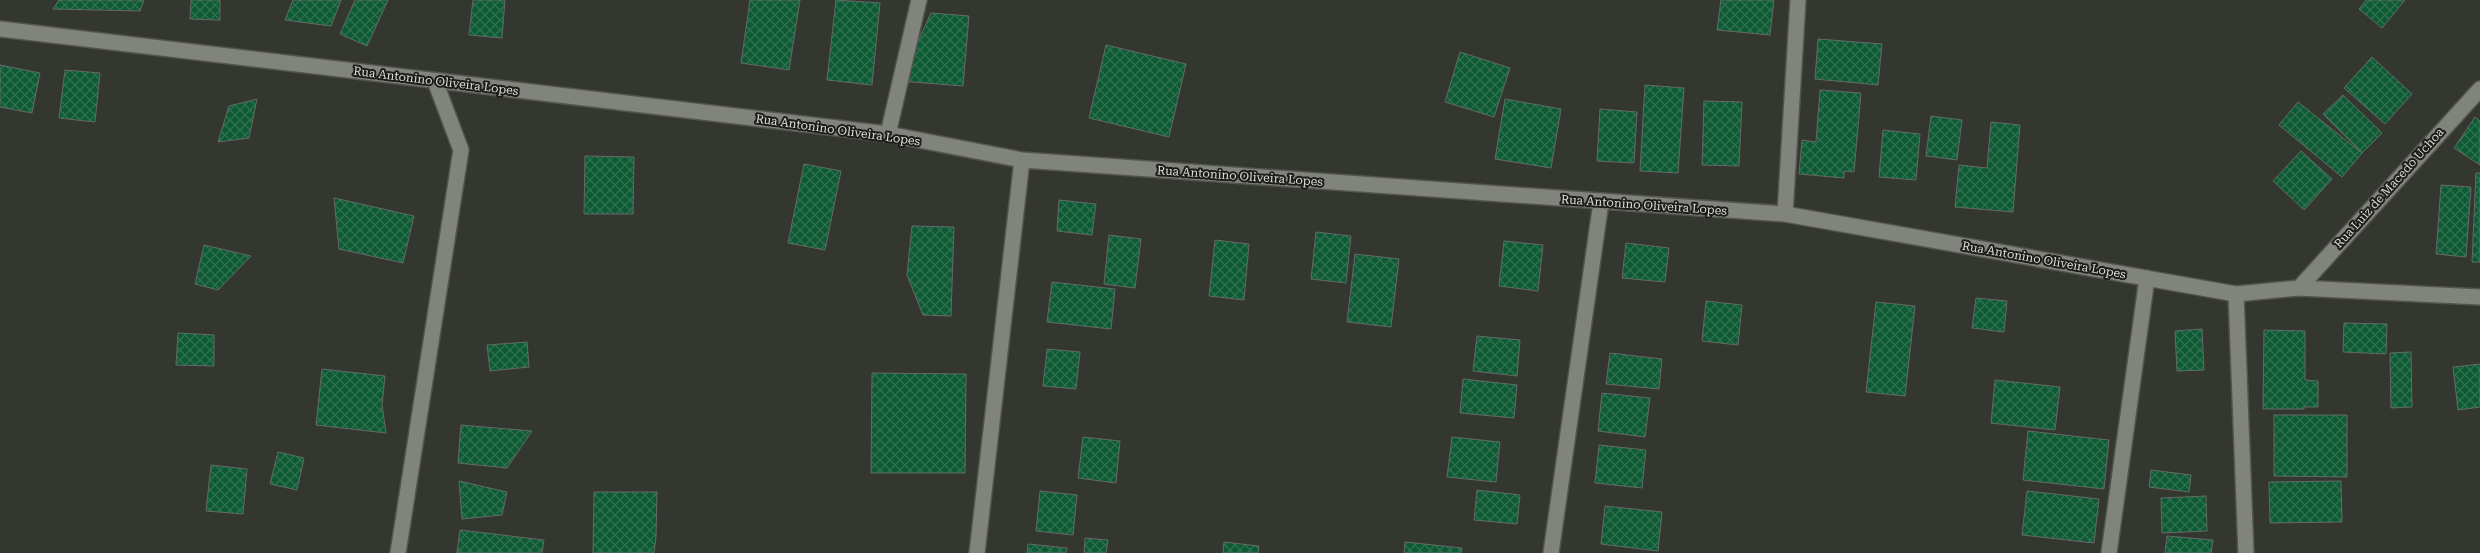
<svg xmlns="http://www.w3.org/2000/svg" width="2480" height="553" font-family="'Roboto Serif',serif">
  <defs>
    <pattern id="building-cross-hatch" width="8" height="8" patternUnits="userSpaceOnUse" patternTransform="scale(1.25)"><rect width="8" height="8" fill="#0e5a34"/><path d="M0 0l8 8M0 8l8-8" fill="none" stroke="#317151"/></pattern>
  </defs>
  <rect width="100%" height="100%" fill="#34372f"/>
  <!-- building -->
  <path fill="url(#building-cross-hatch)" stroke="#636b66" d="M 59,0 L 144,0 L 140,11 L 53,9 Z
    M 191,0 L 220,0 L 220,20 L 190,19 Z
    M 293,0 L 341,0 L 331,26 L 285,20 Z
    M 355,0 L 388,0 L 367,46 L 340,34 Z
    M 473,0 L 505,0 L 502,38 L 469,35 Z
    M 750,0 L 800,0 L 789,70 L 741,63 Z
    M 836,0 L 880,3 L 872,85 L 827,80 Z
    M 1721,0 L 1774,0 L 1770,35 L 1717,30 Z
    M 2366,0 L 2405,0 L 2382,28 L 2359,9 Z
    M 931,13 L 969,16 L 963,86 L 900,81 Z
    M 1818,39 L 1882,44 L 1878,85 L 1815,79 Z
    M 1106,45 L 1186,64 L 1169,137 L 1089,118 Z
    M 1460,52 L 1510,68 L 1494,117 L 1445,102 Z
    M 2372,57 L 2412,94 L 2385,124 L 2344,88 Z
    M 0,65 L 40,73 L 32,113 L 0,107 Z
    M 65,70 L 100,73 L 95,122 L 59,118 Z
    M 1645,85 L 1684,88 L 1678,173 L 1640,171 Z
    M 1820,90 L 1861,93 L 1854,172 L 1844,171 L 1844,178 L 1799,174 L 1802,140 L 1816,142 Z
    M 2343,95 L 2382,133 L 2362,153 L 2323,114 Z
    M 257,99 L 249,138 L 218,142 L 229,106 Z
    M 1505,99 L 1561,109 L 1551,168 L 1495,159 Z
    M 1704,101 L 1742,102 L 1739,166 L 1702,165 Z
    M 2298,102 L 2362,153 L 2342,177 L 2279,125 Z
    M 1600,109 L 1637,112 L 1634,163 L 1597,161 Z
    M 1931,116 L 1962,120 L 1957,160 L 1926,156 Z
    M 2475,117 L 2480,121 L 2480,165 L 2454,148 Z
    M 1991,122 L 2020,125 L 2013,212 L 1955,207 L 1959,165 L 1987,168 Z
    M 1883,130 L 1920,134 L 1916,180 L 1879,177 Z
    M 2301,151 L 2332,179 L 2304,210 L 2273,181 Z
    M 585,156 L 634,157 L 633,214 L 584,214 Z
    M 804,164 L 841,171 L 825,250 L 788,243 Z
    M 2476,173 L 2480,173 L 2480,262 L 2472,262 Z
    M 2441,185 L 2471,187 L 2466,257 L 2436,254 Z
    M 334,198 L 414,216 L 403,263 L 339,249 Z
    M 1059,200 L 1096,204 L 1092,235 L 1057,231 Z
    M 912,226 L 954,227 L 951,316 L 923,315 L 907,275 Z
    M 1316,232 L 1351,236 L 1346,283 L 1311,279 Z
    M 1109,235 L 1141,239 L 1135,288 L 1104,284 Z
    M 1215,240 L 1249,244 L 1244,300 L 1209,296 Z
    M 1504,241 L 1543,245 L 1538,291 L 1499,286 Z
    M 1626,243 L 1669,248 L 1665,282 L 1622,278 Z
    M 204,245 L 251,256 L 218,290 L 195,284 Z
    M 1355,254 L 1399,259 L 1391,327 L 1347,322 Z
    M 1052,282 L 1115,289 L 1111,329 L 1047,322 Z
    M 1976,298 L 2007,301 L 2004,332 L 1972,328 Z
    M 1706,301 L 1742,305 L 1738,345 L 1702,341 Z
    M 1876,302 L 1915,306 L 1905,396 L 1866,392 Z
    M 2344,323 L 2387,324 L 2386,354 L 2343,352 Z
    M 2202,329 L 2204,370 L 2177,371 L 2175,331 Z
    M 2264,330 L 2305,331 L 2305,380 L 2318,381 L 2318,407 L 2304,407 L 2304,409 L 2263,409 Z
    M 178,333 L 214,335 L 214,366 L 176,365 Z
    M 1477,336 L 1520,340 L 1517,376 L 1473,371 Z
    M 527,342 L 529,367 L 490,371 L 487,345 Z
    M 1047,349 L 1080,352 L 1076,389 L 1043,386 Z
    M 2411,352 L 2412,407 L 2391,408 L 2390,353 Z
    M 1610,353 L 1662,359 L 1659,389 L 1606,384 Z
    M 2480,364 L 2480,407 L 2458,410 L 2453,367 Z
    M 322,369 L 385,376 L 382,405 L 386,433 L 316,425 Z
    M 872,373 L 966,374 L 965,473 L 871,473 Z
    M 1463,379 L 1517,385 L 1514,418 L 1460,413 Z
    M 1995,380 L 2060,387 L 2055,430 L 1991,423 Z
    M 1602,393 L 1650,398 L 1645,437 L 1598,431 Z
    M 2274,415 L 2347,415 L 2347,477 L 2274,476 Z
    M 461,425 L 532,431 L 507,468 L 458,463 Z
    M 2028,431 L 2109,440 L 2104,489 L 2023,480 Z
    M 1083,437 L 1120,441 L 1116,483 L 1078,478 Z
    M 1452,437 L 1500,442 L 1496,482 L 1447,477 Z
    M 1599,445 L 1646,450 L 1642,488 L 1595,483 Z
    M 278,452 L 304,458 L 297,490 L 270,484 Z
    M 211,465 L 247,469 L 243,514 L 206,511 Z
    M 2151,470 L 2191,475 L 2189,492 L 2149,487 Z
    M 459,481 L 507,492 L 502,515 L 462,519 Z
    M 2341,481 L 2342,522 L 2270,523 L 2269,482 Z
    M 1477,490 L 1520,495 L 1517,524 L 1474,520 Z
    M 1040,491 L 1077,495 L 1073,535 L 1036,531 Z
    M 2027,491 L 2099,499 L 2094,543 L 2022,535 Z
    M 594,492 L 657,492 L 656,537 L 654,553 L 593,553 Z
    M 2206,496 L 2207,531 L 2162,533 L 2161,498 Z
    M 1605,506 L 1662,512 L 1658,551 L 1601,544 Z
    M 460,530 L 544,540 L 542,553 L 457,553 Z
    M 2167,536 L 2213,540 L 2211,553 L 2165,553 Z
    M 1085,538 L 1108,540 L 1106,553 L 1084,553 Z
    M 1224,542 L 1259,546 L 1258,553 L 1223,553 Z
    M 1405,542 L 1462,548 L 1461,553 L 1404,553 Z
    M 1028,544 L 1067,548 L 1066,553 L 1027,553 Z"/>
  <g fill="none" stroke-linecap="round" stroke-linejoin="round">
    <defs>
      <path id="street" d="M 0,29 L 888,134 L 1022,160 L 1785,214 L 2236,294 L 2299,288 L 2480,297
        M 888,134 L 919,0
        M 1785,214 L 1798,0
        M 2299,288 L 2480,89
        M 2236,294 L 2246,553
        M 398,553 L 461,150 L 435,81
        M 977,553 L 1022,160
        M 1551,553 L 1601,202
        M 2109,553 L 2147,278"/>
    </defs>
    <!-- street casing -->
    <use href="#street" stroke="#52544e" stroke-width="18"/>
    <!-- street -->
    <use href="#street" stroke="#81847c" stroke-width="15"/>
  </g>
  <g text-anchor="middle" dominant-baseline="central" stroke-width="4" stroke-linejoin="round" paint-order="stroke">
    <!-- street labels -->
    <g font-size="12" fill="#dddfda" stroke="#1c1d1a">
      <text transform="translate(436 81) rotate(7)">Rua Antonino Oliveira Lopes</text>
      <text transform="translate(838 130) rotate(8)">Rua Antonino Oliveira Lopes</text>
      <text transform="translate(1240 176) rotate(4)">Rua Antonino Oliveira Lopes</text>
      <text transform="translate(2389 188) rotate(-48)">Rua Luiz de Macedo Uchoa</text>
      <text transform="translate(1644 205) rotate(4)">Rua Antonino Oliveira Lopes</text>
      <text transform="translate(2044 260) rotate(10)">Rua Antonino Oliveira Lopes</text>
    </g>
  </g>
</svg>
